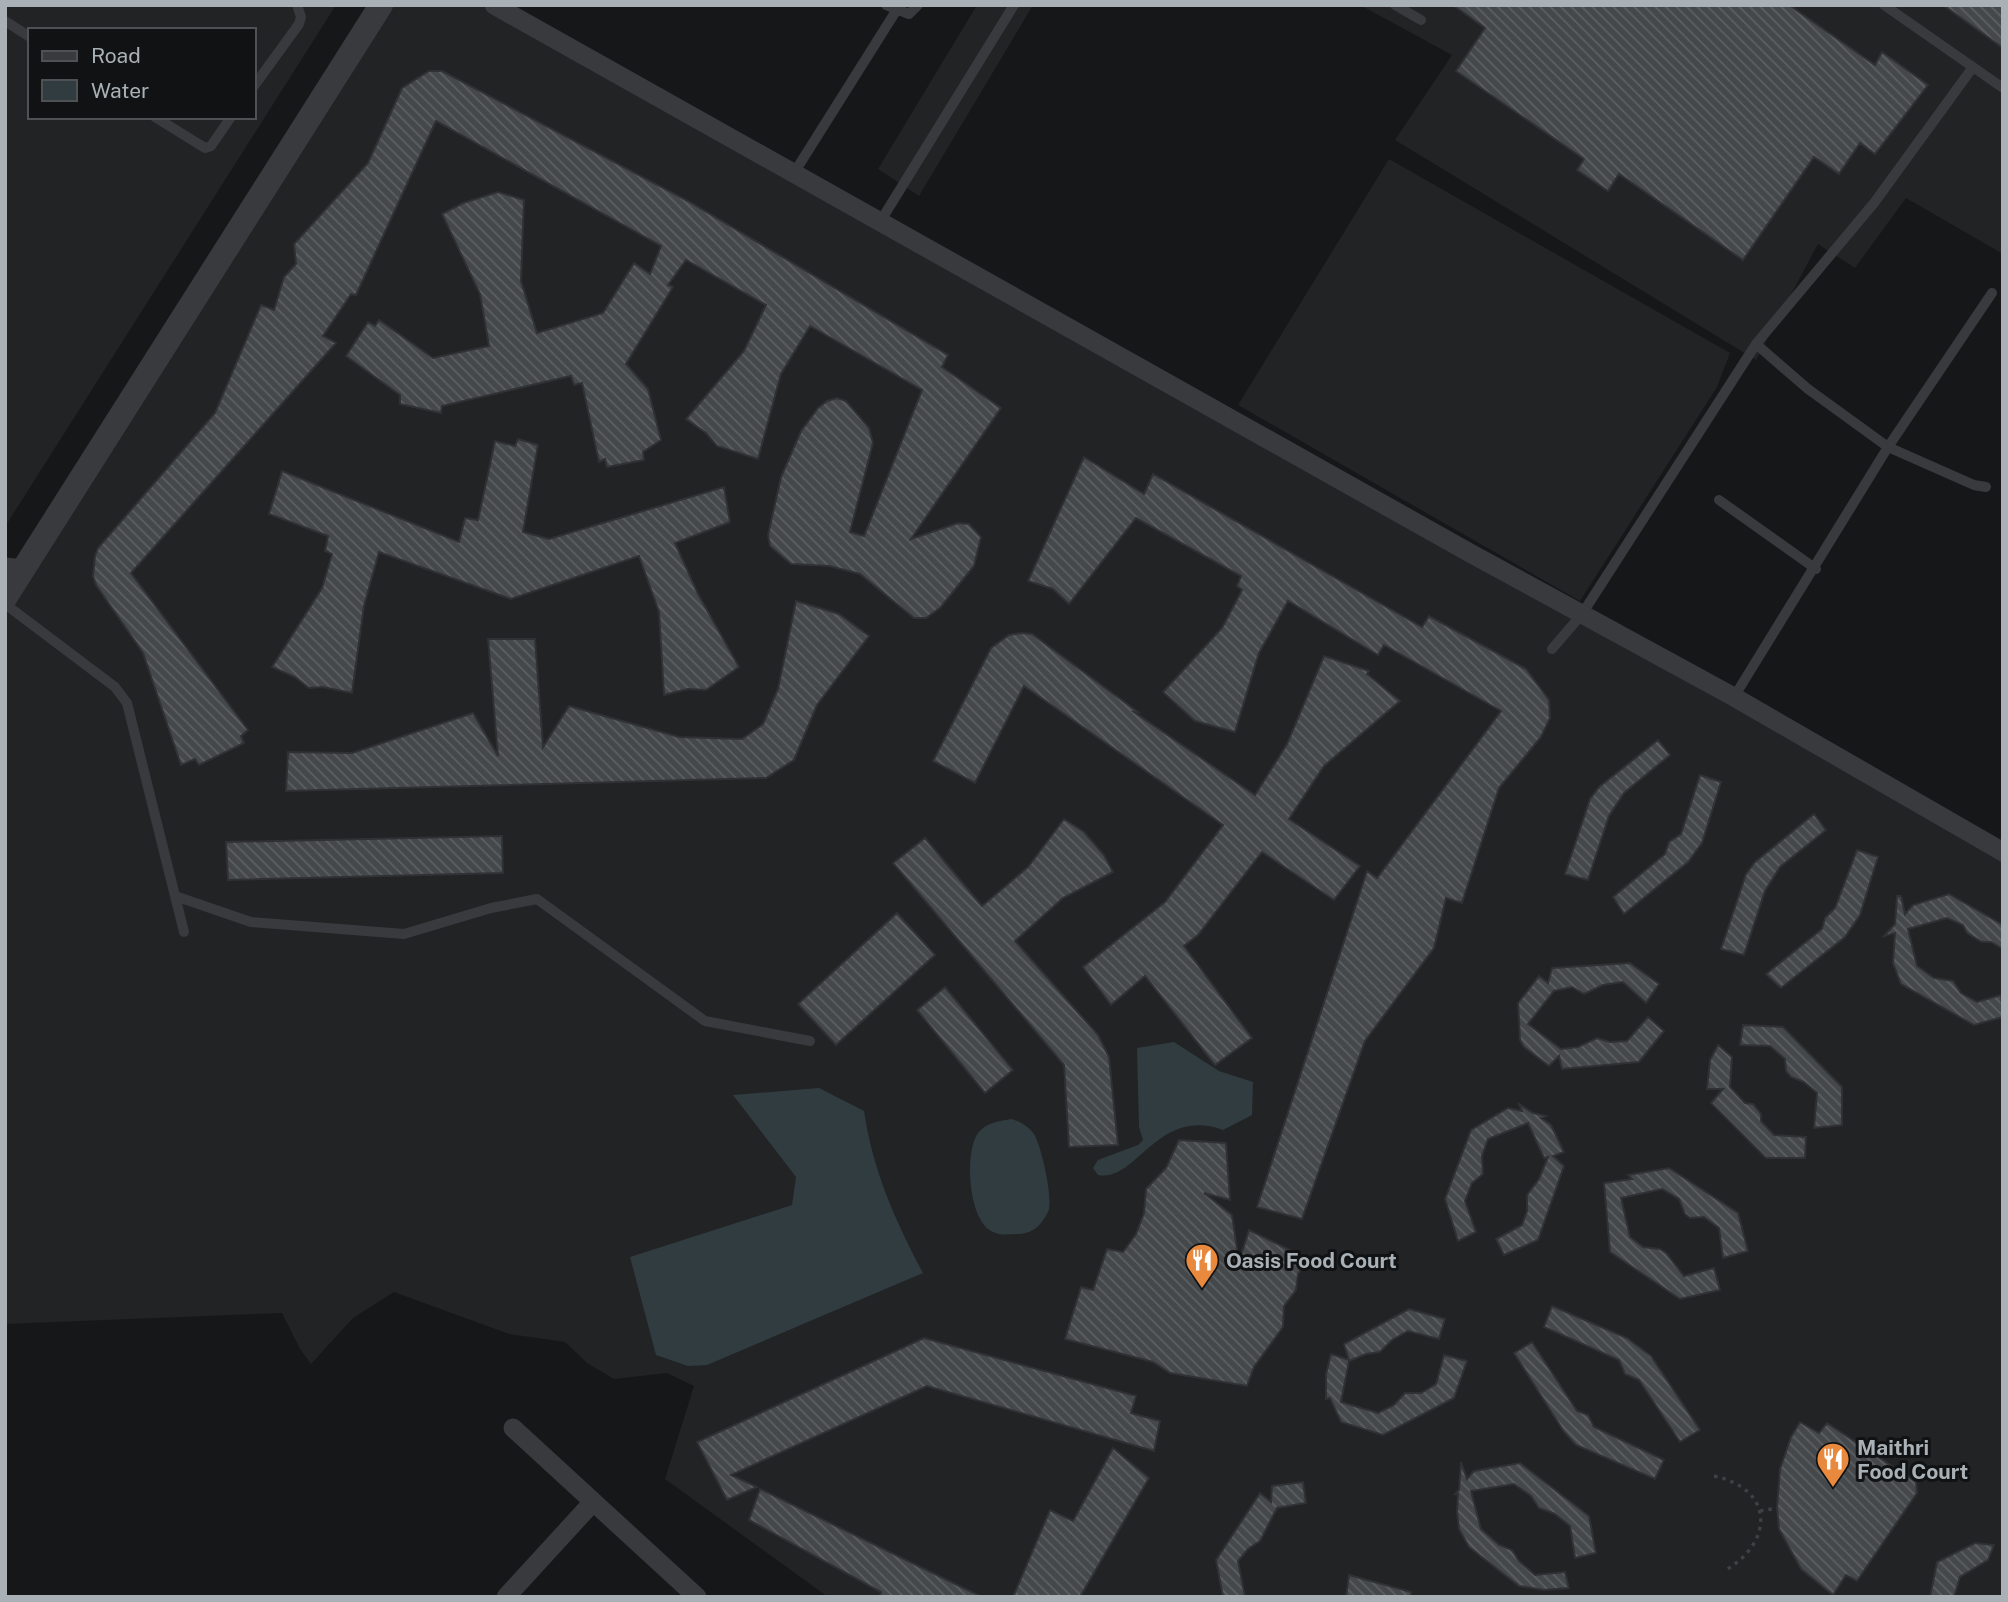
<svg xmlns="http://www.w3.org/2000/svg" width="2008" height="1602" font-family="'Public Sans',sans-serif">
  <defs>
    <pattern id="building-back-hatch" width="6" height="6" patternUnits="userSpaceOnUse" patternTransform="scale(1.75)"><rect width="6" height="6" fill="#45484b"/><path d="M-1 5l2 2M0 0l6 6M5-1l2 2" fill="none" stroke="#5d6063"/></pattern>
  </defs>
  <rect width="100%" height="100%" fill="#161718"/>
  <!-- built -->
  <path fill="#222325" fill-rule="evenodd" d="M 5,5 L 336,5 L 8,522 L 5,520 ZM 30,30 L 254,30 L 254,117 L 30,117 Z
    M 392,5 L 480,5 L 1470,553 L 2003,856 L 2003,1597 L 828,1597 L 665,1479 L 694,1386 L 667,1373 L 614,1379 L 587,1363 L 565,1342 L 509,1334 L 394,1292 L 353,1318 L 311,1364 L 300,1349 L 282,1313 L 5,1324 L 5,595 Z
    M 977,5 L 1033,5 L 919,196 L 878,169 Z
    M 1360,5 L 2003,5 L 2003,254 L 1906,198 L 1855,268 L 1818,244 L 1756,360 L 1395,140 L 1452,55 Z
    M 1389,159 L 1730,353 L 1717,387 L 1580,601 L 1238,405 Z"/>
  <!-- water -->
  <path fill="#303c40" d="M 1174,1042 L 1219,1071 L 1253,1082 L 1252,1115 L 1223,1130 C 1157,1106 1137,1183 1098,1175 L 1093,1168 L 1098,1160 L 1138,1145 L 1143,1140 L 1139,1127 L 1137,1048 Z
    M 819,1088 L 864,1111 C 873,1171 895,1220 923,1273 L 707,1365 L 688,1366 L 656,1355 L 630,1257 L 792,1205 L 796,1177 L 733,1095 Z
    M 1012,1119 C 1020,1122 1028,1126 1034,1134 C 1041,1145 1054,1200 1048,1212 C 1042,1224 1034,1233 1020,1234 C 1011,1234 1001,1236 993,1232 C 968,1222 964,1152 978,1133 C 987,1122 999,1121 1012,1119 Z"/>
  <!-- building -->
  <path fill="url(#building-back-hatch)" stroke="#303134" stroke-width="2" d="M 1453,5 L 1789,5 L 1875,65 L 1882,52 L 1928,85 L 1875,154 L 1860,143 L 1839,174 L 1814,157 L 1743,260 L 1619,174 L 1608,191 L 1577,170 L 1584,159 L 1456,71 L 1485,28 Z
    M 1943,5 L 2003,5 L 2003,48 Z
    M 429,71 L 442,71 L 688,201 L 948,355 L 942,367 L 1001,408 L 911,539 L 958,523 L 969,524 L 981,537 L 974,566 L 940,608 L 926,618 L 914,618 L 860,574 L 829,566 L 791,564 L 770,546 L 768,535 L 781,477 L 801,431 L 818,408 L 827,401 L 837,398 L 846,401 L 869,428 L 873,443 L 850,532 L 864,536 L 922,390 L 810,326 L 781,374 L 758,459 L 717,446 L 706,433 L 686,419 L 744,351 L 766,305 L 686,260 L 668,285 L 673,287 L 626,364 L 648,389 L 661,440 L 643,452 L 644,460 L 607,467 L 605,459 L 599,462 L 582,383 L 574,385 L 571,376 L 442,406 L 441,413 L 400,404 L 400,395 L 346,356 L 368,322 L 375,326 L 379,320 L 433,358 L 489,346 L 480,294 L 442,214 L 463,203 L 498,192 L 524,200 L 521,281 L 537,333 L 603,313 L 634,263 L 650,274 L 661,246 L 436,121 L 356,295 L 351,294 L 323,336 L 336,343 L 131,573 L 248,730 L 241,736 L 244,743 L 199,765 L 195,759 L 181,765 L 143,653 L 96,585 L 93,576 L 95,556 L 98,548 L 215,413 L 261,305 L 274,310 L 284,277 L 296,264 L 294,244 L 368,163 L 402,88 Z
    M 518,439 L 538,445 L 523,532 L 549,539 L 724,487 L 730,522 L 675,543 L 698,594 L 739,667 L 706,690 L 688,689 L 664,695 L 659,612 L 639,556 L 511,599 L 379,552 L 364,606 L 352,693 L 323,687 L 309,688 L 295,677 L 272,667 L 322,588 L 332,554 L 325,551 L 328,536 L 269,514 L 282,471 L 459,542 L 465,518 L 478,520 L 495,441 L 515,446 Z
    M 1084,457 L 1144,494 L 1153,474 L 1422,627 L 1429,616 L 1526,669 L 1549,700 L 1550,718 L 1541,737 L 1499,788 L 1462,903 L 1446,898 L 1434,948 L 1365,1041 L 1302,1219 L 1257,1207 L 1367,871 L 1377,878 L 1501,711 L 1384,645 L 1378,655 L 1288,601 L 1259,653 L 1235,732 L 1195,721 L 1163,692 L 1222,628 L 1242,590 L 1237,586 L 1241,576 L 1136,518 L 1069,604 L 1053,589 L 1028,581 Z
    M 796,601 L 839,614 L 869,636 L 817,705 L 794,760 L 766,778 L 286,791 L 288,752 L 352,753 L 473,713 L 498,756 L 488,639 L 535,639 L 543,747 L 569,706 L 679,737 L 742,739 L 763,724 L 778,689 Z
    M 1021,633 L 1032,634 L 1138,712 L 1134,712 L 1255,795 L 1287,744 L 1324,656 L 1369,671 L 1367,674 L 1400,701 L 1324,766 L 1289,819 L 1360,866 L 1334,900 L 1262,852 L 1198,935 L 1184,946 L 1252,1038 L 1215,1065 L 1145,976 L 1111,1005 L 1083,967 L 1165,902 L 1223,825 L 1024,686 L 975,783 L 933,761 L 991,648 L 1009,635 Z
    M 1658,740 L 1670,755 L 1624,793 L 1609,816 L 1588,880 L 1565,874 L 1590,799 L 1599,787 Z
    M 1700,775 L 1721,782 L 1702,843 L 1688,862 L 1624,914 L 1613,897 L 1665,854 L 1669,842 L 1681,834 Z
    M 1814,814 L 1826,830 L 1780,867 L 1765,891 L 1744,955 L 1721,949 L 1746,874 L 1755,862 Z
    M 1064,819 L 1084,832 L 1104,855 L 1113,872 L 1063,898 L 1015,941 L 1098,1035 L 1109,1057 L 1118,1145 L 1069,1147 L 1064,1065 L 893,863 L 925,838 L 982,906 L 1028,867 Z
    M 502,836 L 503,873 L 228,880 L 226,842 Z
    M 1857,850 L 1878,857 L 1860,915 L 1845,937 L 1781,988 L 1766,974 L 1822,929 L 1825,918 L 1835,908 Z
    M 1949,894 L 2003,925 L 2003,949 L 1991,942 L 1982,942 L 1967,933 L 1963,925 L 1947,918 L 1908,929 L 1917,966 L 1934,978 L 1953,981 L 1961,993 L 1977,1002 L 2001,995 L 2003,1017 L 1974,1025 L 1901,984 L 1893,963 L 1895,933 L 1884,936 L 1895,924 L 1897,896 L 1901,896 L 1905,914 L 1913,905 Z
    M 897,913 L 935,955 L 836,1045 L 798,1004 Z
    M 1630,963 L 1659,984 L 1646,1003 L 1623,982 L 1603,985 L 1584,994 L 1572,987 L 1554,991 L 1528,1024 L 1561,1049 L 1578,1047 L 1597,1038 L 1610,1042 L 1627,1041 L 1648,1017 L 1664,1031 L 1639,1062 L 1562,1069 L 1559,1056 L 1549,1066 L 1524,1047 L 1520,1040 L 1518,1003 L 1539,976 L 1548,983 L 1552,968 Z
    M 945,987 L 1013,1070 L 985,1093 L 917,1010 Z
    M 1743,1025 L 1783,1027 L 1842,1087 L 1842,1125 L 1814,1128 L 1817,1093 L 1804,1082 L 1791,1077 L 1786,1071 L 1785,1059 L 1770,1046 L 1740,1045 Z
    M 1718,1045 L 1732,1057 L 1730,1087 L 1745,1103 L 1753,1104 L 1761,1114 L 1761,1121 L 1774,1135 L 1806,1137 L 1805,1158 L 1766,1158 L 1711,1103 L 1723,1089 L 1707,1089 L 1710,1060 Z
    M 1519,1104 L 1533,1113 L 1546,1116 L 1541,1118 L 1551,1125 L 1564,1152 L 1553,1156 L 1564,1166 L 1538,1240 L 1504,1255 L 1496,1239 L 1522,1225 L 1527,1211 L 1527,1195 L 1539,1179 L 1548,1157 L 1544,1158 L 1528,1123 L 1488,1139 L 1482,1156 L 1483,1174 L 1472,1183 L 1465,1201 L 1476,1232 L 1458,1241 L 1445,1199 L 1471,1130 L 1508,1108 L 1522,1111 Z
    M 1179,1140 L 1226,1143 L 1230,1200 L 1204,1193 L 1232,1215 L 1239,1262 L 1249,1230 L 1308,1259 L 1298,1274 L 1296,1290 L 1284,1306 L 1283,1327 L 1254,1367 L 1247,1386 L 1170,1373 L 1153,1362 L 1065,1339 L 1081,1287 L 1093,1290 L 1107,1249 L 1123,1252 L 1136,1234 L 1144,1213 L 1146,1189 L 1166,1168 Z
    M 1669,1168 L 1738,1213 L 1748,1251 L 1723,1258 L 1719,1228 L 1704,1217 L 1690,1218 L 1685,1214 L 1679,1199 L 1662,1189 L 1621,1198 L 1630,1237 L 1643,1247 L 1660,1249 L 1666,1253 L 1684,1276 L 1714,1268 L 1720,1290 L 1680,1299 L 1610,1252 L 1604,1183 L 1632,1179 L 1628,1175 Z
    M 1552,1306 L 1627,1338 L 1651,1356 L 1700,1430 L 1680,1442 L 1639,1380 L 1625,1374 L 1619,1360 L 1544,1327 Z
    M 1409,1309 L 1445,1319 L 1439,1339 L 1408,1331 L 1392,1340 L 1380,1352 L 1366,1354 L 1349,1361 L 1341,1402 L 1378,1413 L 1394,1405 L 1405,1393 L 1421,1393 L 1436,1384 L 1444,1355 L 1467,1361 L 1454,1398 L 1383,1435 L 1341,1422 L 1330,1398 L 1326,1399 L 1326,1374 L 1331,1354 L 1349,1360 L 1344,1344 Z
    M 924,1338 L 1136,1396 L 1131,1413 L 1160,1421 L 1154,1451 L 927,1386 L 731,1475 L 757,1487 L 727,1500 L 697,1442 Z
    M 1532,1342 L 1577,1411 L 1588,1415 L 1594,1427 L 1664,1460 L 1655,1479 L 1576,1445 L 1564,1432 L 1514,1353 Z
    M 1800,1422 L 1819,1433 L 1827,1423 L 1916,1482 L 1917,1493 L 1857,1581 L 1846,1575 L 1833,1595 L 1801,1569 L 1779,1529 L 1777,1508 L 1780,1469 L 1791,1437 Z
    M 1113,1448 L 1149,1478 L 1080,1597 L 1013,1597 L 1050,1510 L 1073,1521 Z
    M 1461,1462 L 1467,1479 L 1474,1471 L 1520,1463 L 1589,1516 L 1596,1553 L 1575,1558 L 1570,1526 L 1555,1514 L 1539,1508 L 1531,1496 L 1514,1484 L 1471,1491 L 1481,1529 L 1499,1545 L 1512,1550 L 1519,1561 L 1535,1575 L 1565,1572 L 1569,1588 L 1544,1590 L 1519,1586 L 1469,1547 L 1459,1529 L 1457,1512 L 1458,1494 L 1455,1494 L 1459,1490 Z
    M 1303,1482 L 1306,1503 L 1277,1508 L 1260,1541 L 1248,1549 L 1238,1561 L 1245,1597 L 1223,1597 L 1216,1560 L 1260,1493 L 1271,1502 L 1272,1486 Z
    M 760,1489 L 982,1597 L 880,1597 L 881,1592 L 749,1520 Z
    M 1975,1543 L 1994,1545 L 1988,1560 L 1960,1577 L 1954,1597 L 1930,1597 L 1937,1562 Z
    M 1349,1575 L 1411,1592 L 1411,1597 L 1346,1597 Z"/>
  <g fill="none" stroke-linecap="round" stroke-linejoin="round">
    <!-- path -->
    <path stroke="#3e4144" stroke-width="3.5" stroke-dasharray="3.5 5" stroke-linecap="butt" d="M 1714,1476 C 1775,1489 1774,1543 1724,1571
      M 1760,1511 L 1777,1508"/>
    <!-- service -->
    <path stroke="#383a3d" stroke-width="10" d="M 886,5 L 909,14 L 918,5
      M 1395,5 L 1421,20
      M 1884,5 L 2003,88
      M 5,21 L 30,37
      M 254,86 L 299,24 L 301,17 L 297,5
      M 155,117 L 205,148 L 211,146 L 231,117
      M 794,173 L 896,11
      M 880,222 L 1014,5
      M 1756,344 L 1808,389 L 1888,447 L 1974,485 L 1986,487
      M 1719,500 L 1816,569
      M 5,604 L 115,687 L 127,703 L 184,932
      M 1552,649 L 1582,614 L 1756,344 L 1874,203 L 1973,67
      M 1734,697 L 1888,447 L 1992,293
      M 175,896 L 251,922 L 404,934 L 491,908 L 537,899 L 705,1021 L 810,1041"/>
    <!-- minor -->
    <path stroke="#383a3d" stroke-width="19" d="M 494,5 L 1470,553 L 1734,697 L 2003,852
      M 5,567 L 24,569
      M 513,1428 L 697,1597
      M 506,1597 L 593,1502"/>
    <!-- tertiary -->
    <path stroke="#383a3d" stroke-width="24" d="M 5,598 L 381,5"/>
  </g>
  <!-- icons -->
  <defs>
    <symbol id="restaurant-pin" viewBox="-11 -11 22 30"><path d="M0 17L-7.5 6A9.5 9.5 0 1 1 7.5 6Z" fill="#e8893e" stroke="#111213"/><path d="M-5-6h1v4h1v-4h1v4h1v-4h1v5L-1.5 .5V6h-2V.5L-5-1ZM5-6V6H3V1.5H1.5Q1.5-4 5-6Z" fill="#fff"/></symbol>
  </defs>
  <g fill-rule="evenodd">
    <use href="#restaurant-pin" x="1183" y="1241" width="38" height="52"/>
    <use href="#restaurant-pin" x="1814" y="1440" width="38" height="52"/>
  </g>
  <g text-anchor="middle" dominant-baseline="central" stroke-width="6" stroke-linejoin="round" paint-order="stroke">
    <!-- poi labels -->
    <g font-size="21" font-weight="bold" fill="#a9b1b7" stroke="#111213" text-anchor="start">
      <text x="1226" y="1260">Oasis Food Court</text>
      <text x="1857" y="1447">Maithri<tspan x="1857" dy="24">Food Court</tspan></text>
    </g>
  </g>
  <!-- border -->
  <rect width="2008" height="1602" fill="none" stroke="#a9b1b7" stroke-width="14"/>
  <!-- legend -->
  <rect x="28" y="28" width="228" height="91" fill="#111213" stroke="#4e5255" stroke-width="2"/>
  <rect x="42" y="51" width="35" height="10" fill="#383a3d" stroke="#4e5255" stroke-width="2"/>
  <text x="91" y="63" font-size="21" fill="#a9b1b7">Road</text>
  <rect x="42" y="80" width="35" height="21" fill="#303c40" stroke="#4e5255" stroke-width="2"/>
  <text x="91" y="98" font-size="21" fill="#a9b1b7">Water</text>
</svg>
